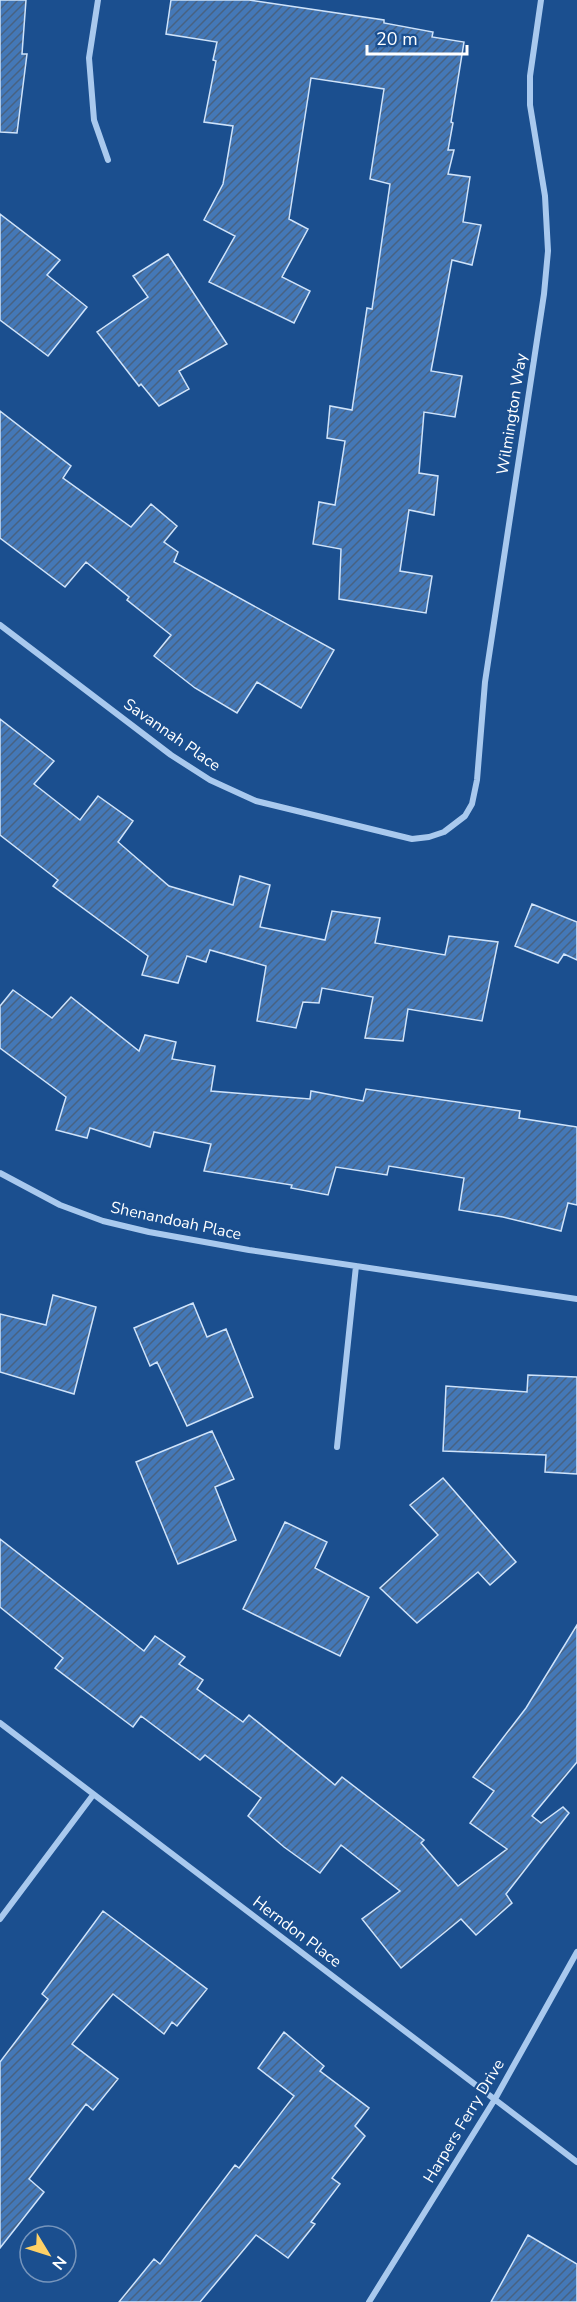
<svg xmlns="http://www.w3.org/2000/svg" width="577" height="2302" font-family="'Nunito Sans',sans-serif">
  <defs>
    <pattern id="building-hatch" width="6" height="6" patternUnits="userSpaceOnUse" patternTransform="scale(1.5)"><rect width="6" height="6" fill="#4478b7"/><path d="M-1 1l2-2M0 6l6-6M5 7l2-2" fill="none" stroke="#486282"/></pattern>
  </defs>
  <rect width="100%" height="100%" fill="#1b4f8f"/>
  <!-- building -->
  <path fill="url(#building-hatch)" stroke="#cfe3fa" stroke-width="1.5" d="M 0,0 L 26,0 L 22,54 L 27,54 L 17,133 L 0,132 Z
    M 171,0 L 249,0 L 384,20 L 384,23 L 433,32 L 432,37 L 464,42 L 451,122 L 453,123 L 448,150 L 454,150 L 448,174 L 470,177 L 463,222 L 481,225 L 472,265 L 452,260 L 431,371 L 462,376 L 455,417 L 424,412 L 419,473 L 438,476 L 434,515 L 409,510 L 400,571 L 432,576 L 426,613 L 339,599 L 341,549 L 313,544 L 319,502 L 335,505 L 345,441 L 327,438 L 330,406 L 352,410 L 367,308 L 372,309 L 390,184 L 370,179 L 384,89 L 311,78 L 289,219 L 308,229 L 282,277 L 310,291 L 294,323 L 209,282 L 235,236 L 204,220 L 223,184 L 233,126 L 204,122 L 216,61 L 213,60 L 217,42 L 166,34 Z
    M 0,214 L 60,260 L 47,275 L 87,307 L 48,356 L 0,320 Z
    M 168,254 L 227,344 L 179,371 L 189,389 L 159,406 L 141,384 L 139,386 L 97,332 L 148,297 L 133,276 Z
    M 0,411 L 71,466 L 63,478 L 131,527 L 151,504 L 177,526 L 164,542 L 178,552 L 174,562 L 334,650 L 301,708 L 257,682 L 237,713 L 195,688 L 154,656 L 171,635 L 127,600 L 129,597 L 86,562 L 65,587 L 0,538 Z
    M 0,719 L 54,761 L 34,784 L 80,820 L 98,796 L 133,821 L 118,842 L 169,886 L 233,905 L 240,876 L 270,885 L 260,927 L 325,940 L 332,911 L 380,918 L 375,943 L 445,955 L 449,936 L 498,942 L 482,1021 L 408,1009 L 403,1041 L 365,1038 L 373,997 L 322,988 L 319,1003 L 303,1002 L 296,1028 L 257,1021 L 266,966 L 210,950 L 206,962 L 187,956 L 178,983 L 142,975 L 148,956 L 53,886 L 58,880 L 0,835 Z
    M 532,904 L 577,922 L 577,960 L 564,954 L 558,963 L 515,946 Z
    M 13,990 L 52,1018 L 71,997 L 139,1051 L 145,1035 L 176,1042 L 172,1059 L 215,1066 L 211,1091 L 310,1099 L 311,1091 L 363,1101 L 366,1089 L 520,1111 L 519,1118 L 577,1127 L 577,1205 L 568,1203 L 561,1231 L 503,1217 L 459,1210 L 464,1178 L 389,1166 L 387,1175 L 336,1167 L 328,1195 L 291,1188 L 292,1185 L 204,1171 L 211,1144 L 154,1132 L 150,1147 L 90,1128 L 87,1138 L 56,1130 L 66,1097 L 0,1048 L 0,1006 Z
    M 53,1295 L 96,1307 L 74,1394 L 0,1372 L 0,1314 L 46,1325 Z
    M 193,1303 L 207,1337 L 226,1329 L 253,1397 L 187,1426 L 157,1362 L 150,1366 L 134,1328 Z
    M 528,1375 L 577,1377 L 577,1474 L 545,1472 L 546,1455 L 443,1451 L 446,1386 L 527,1392 Z
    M 212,1431 L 234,1479 L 215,1487 L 236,1540 L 178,1564 L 136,1462 Z
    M 443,1478 L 516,1562 L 490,1585 L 478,1572 L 417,1623 L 380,1588 L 438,1535 L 410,1505 Z
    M 285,1522 L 327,1542 L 315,1568 L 369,1597 L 340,1656 L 243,1609 Z
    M 0,1539 L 144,1651 L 155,1636 L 185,1657 L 179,1664 L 203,1680 L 197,1689 L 243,1722 L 249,1715 L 335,1785 L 342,1777 L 424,1840 L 421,1843 L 458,1886 L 507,1849 L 470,1823 L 494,1791 L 473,1777 L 526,1708 L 577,1625 L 577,1762 L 532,1816 L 541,1823 L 563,1807 L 569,1813 L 506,1894 L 512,1903 L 476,1935 L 461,1919 L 401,1968 L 362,1919 L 400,1891 L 341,1845 L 320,1873 L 284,1847 L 248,1816 L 261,1798 L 205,1755 L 200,1760 L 141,1716 L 133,1727 L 55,1668 L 63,1658 L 0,1607 Z
    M 103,1911 L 207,1989 L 177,2026 L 172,2022 L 164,2034 L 113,1994 L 72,2044 L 118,2079 L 93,2110 L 86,2104 L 29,2179 L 44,2192 L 0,2248 L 0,2062 L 48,1999 L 42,1994 Z
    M 284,2032 L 324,2066 L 320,2071 L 369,2108 L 355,2126 L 365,2136 L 332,2178 L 340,2184 L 311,2222 L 315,2224 L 288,2258 L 256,2235 L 200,2302 L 119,2302 L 154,2259 L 160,2264 L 235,2165 L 239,2168 L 294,2096 L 258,2068 Z
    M 528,2235 L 577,2264 L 577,2302 L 491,2302 Z"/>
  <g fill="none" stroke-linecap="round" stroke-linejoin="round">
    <!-- street -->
    <path stroke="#a9c9ee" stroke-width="6" d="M 98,0 L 89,58 L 94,120 L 108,160
      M 0,625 L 171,755 L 210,780 L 256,801 L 412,839 L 429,837 L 444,832 L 465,816 L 472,804 L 477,780 L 485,682 L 544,294 L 548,251 L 545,196 L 530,105 L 530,76 L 541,0
      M 0,1173 L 60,1205 L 103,1221 L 149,1232 L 249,1250 L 577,1299
      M 337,1447 L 356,1266
      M 0,1723 L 577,2162
      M 0,1919 L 93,1795
      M 369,2302 L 495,2099 L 577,1952"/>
  </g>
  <g text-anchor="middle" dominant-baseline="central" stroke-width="4.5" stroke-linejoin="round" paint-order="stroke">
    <!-- street labels -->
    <g font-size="16" fill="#fff" stroke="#1b4f8f">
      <text transform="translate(512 414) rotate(-81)">Wilmington Way</text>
      <text transform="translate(172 735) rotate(35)">Savannah Place</text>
      <text transform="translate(176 1221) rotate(12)">Shenandoah Place</text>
      <text transform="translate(297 1932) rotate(37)">Herndon Place</text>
      <text transform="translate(464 2121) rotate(-59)">Harpers Ferry Drive</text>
    </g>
  </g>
  <!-- north arrow -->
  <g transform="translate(48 2254) rotate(128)"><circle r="28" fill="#1b4f8f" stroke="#7695bc" stroke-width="1.5"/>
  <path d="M0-4.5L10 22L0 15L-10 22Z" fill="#ffd166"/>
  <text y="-9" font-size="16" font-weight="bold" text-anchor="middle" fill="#ffffff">N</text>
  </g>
  <!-- scale -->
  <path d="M367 45v9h100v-9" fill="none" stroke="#ffffff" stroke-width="3"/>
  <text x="376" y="45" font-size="18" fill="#ffffff" stroke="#1b4f8f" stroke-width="4.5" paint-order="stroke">20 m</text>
</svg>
